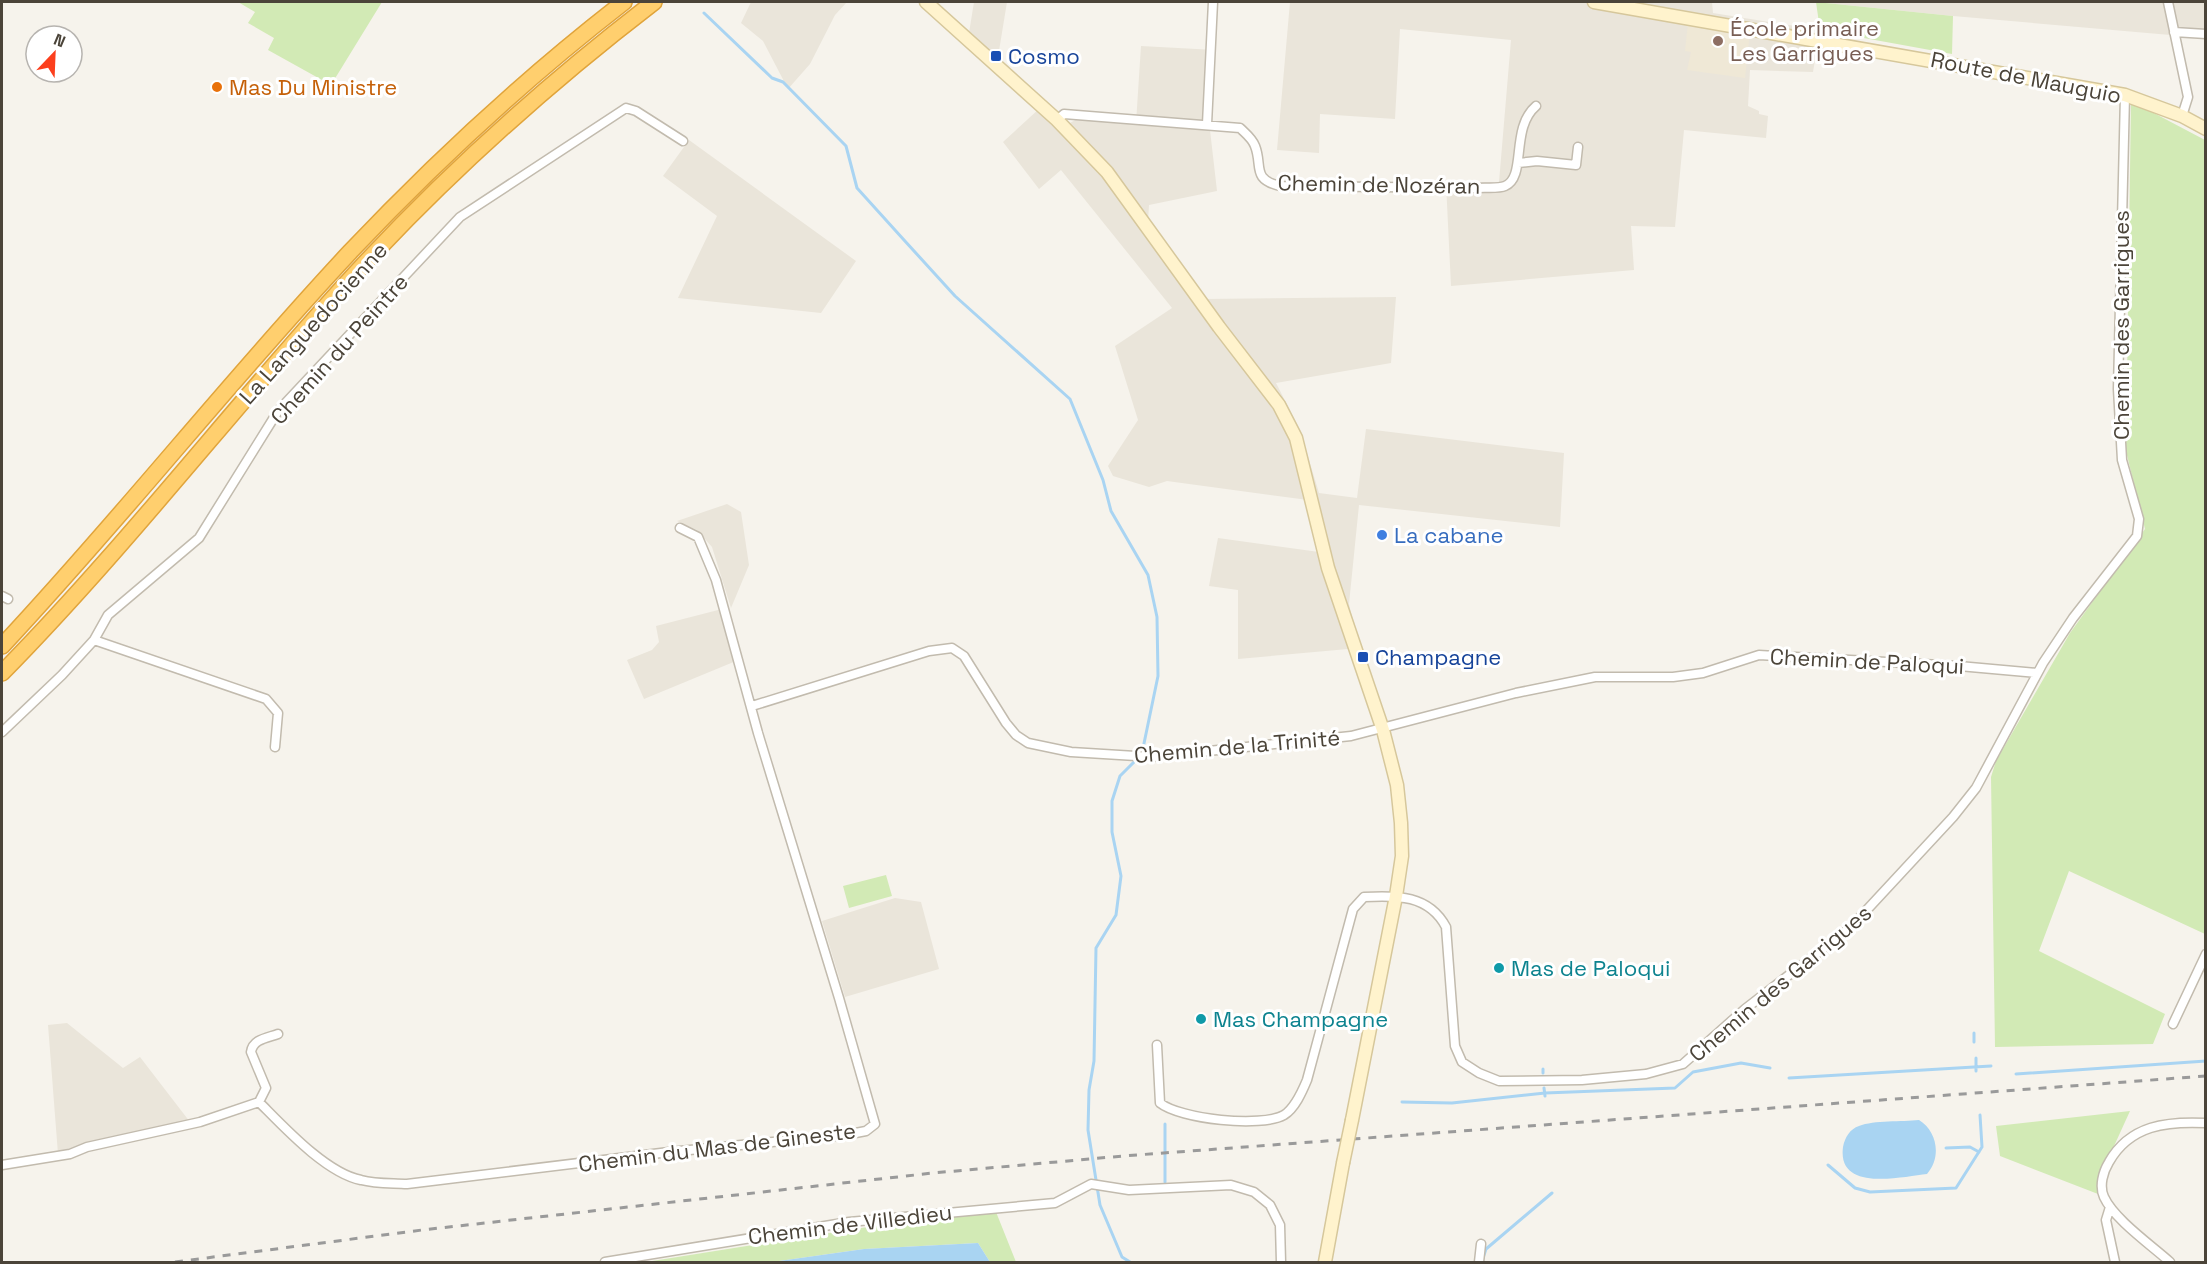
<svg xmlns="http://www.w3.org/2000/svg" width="2207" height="1264" font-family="'Space Grotesk',sans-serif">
  <rect width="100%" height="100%" fill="#f6f3ec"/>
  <!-- residential -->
  <path fill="#eae5da" d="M 751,2 L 847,2 L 835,15 L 810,64 L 788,89 L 763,41 L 741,23 Z
    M 974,2 L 1007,2 L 998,57 L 969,33 Z
    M 1290,2 L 1712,2 L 1713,13 L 1820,30 L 1813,72 L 1750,70 L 1748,106 L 1759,111 L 1759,114 L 1768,116 L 1766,138 L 1684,130 L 1675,227 L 1631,226 L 1634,270 L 1451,286 L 1446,183 L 1499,182 L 1511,40 L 1400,29 L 1395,119 L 1320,114 L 1319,153 L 1277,150 Z
    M 1816,2 L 2205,2 L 2205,38 L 1953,16 Z
    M 1141,46 L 1215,50 L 1210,130 L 1217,191 L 1149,205 L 1148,222 L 1204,299 L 1396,297 L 1391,363 L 1276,383 L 1300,430 L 1319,493 L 1357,498 L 1366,429 L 1564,453 L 1560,527 L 1359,505 L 1349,604 L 1359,648 L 1238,659 L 1238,590 L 1209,586 L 1218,538 L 1319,552 L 1308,500 L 1167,481 L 1149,487 L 1113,476 L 1108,466 L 1138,420 L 1115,346 L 1172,308 L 1061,170 L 1039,189 L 1003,142 L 1040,108 L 1059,129 L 1079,118 L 1136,123 Z
    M 689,140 L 856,261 L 821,313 L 678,298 L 717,216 L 663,176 Z
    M 727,504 L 741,512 L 749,565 L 731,608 L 712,547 L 697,530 L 677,521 Z
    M 722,609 L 736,661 L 644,699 L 627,660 L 652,650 L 659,642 L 656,626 Z
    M 895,898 L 921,902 L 939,969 L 845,997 L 822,921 Z
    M 67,1023 L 123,1068 L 140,1057 L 190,1122 L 58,1154 L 48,1025 Z"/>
  <!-- education -->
  <path fill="#efe8d6" d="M 1688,23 L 1750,32 L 1745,78 L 1687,70 L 1691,52 L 1685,51 Z"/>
  <!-- green -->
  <path fill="#d2eab5" d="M 238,2 L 382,2 L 331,85 L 268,50 L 274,38 L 248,23 L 255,12 Z
    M 1816,2 L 1953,16 L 1952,54 L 1820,30 Z
    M 2131,101 L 2205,140 L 2205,934 L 2069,871 L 2039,951 L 2165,1014 L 2153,1044 L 1995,1047 L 1991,777 L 1996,761 L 2070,633 L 2145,529 L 2126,451 Z
    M 886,875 L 892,896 L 849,908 L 843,886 Z
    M 2130,1111 L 2099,1179 L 2098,1194 L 2000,1156 L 1996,1126 Z
    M 994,1207 L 1016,1262 L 990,1262 L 978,1243 L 864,1249 L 772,1262 L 646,1262 Z"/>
  <!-- water -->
  <path fill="#a9d4f2" d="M 1919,1120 C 1937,1131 1942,1157 1927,1174 C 1901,1177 1837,1192 1843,1147 C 1845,1137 1850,1129 1859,1126 C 1874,1120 1902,1122 1919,1120 Z
    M 978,1243 L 990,1262 L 772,1262 L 864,1249 Z"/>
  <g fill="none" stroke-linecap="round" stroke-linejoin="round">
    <!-- stream -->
    <path stroke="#a9d4f2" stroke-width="3" d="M 704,13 L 772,78 L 783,82 L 846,146 L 857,188 L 904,240 L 955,296 L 1070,399 L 1103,480 L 1111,511 L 1148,575 L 1157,617 L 1158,676 L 1142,753
      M 1974,1033 L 1974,1042
      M 1976,1058 L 1976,1071
      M 1543,1073 L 1543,1069
      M 2016,1074 L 2206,1061
      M 1789,1078 L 1991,1066
      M 1544,1088 L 1545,1096
      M 1402,1102 L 1452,1103 L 1545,1093 L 1675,1088 L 1693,1072 L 1741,1063 L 1770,1068
      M 1165,1124 L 1165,1182
      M 1946,1148 L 1970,1147 L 1979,1152
      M 1828,1165 L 1855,1188 L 1870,1192 L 1956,1188 L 1982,1147 L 1980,1115
      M 1483,1258 L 1486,1249 L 1552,1193
      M 1130,1262 L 1122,1257 L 1100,1205 L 1088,1130 L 1089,1090 L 1094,1061 L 1096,948 L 1116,915 L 1121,876 L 1112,832 L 1112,801 L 1120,776 L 1138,758"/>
    <defs>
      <path id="street" d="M 2168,2 L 2188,97 L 2182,116
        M 2174,32 L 2206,34
        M 1057,120 L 1064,114 L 1240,128 C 1246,134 1252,138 1255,146 C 1263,166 1251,179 1280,186 L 1477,188 C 1485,187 1498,189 1505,186 C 1527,177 1510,128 1536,106
        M 1207,124 L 1213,2
        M 1518,163 L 1537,161 L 1576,165 L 1578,147
        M 2,596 L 8,599
        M 94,640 L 266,699 L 278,713 L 275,747
        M 752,706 L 929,651 L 952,648 L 964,656 L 1006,723 L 1016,735 L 1028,743 L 1071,752 L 1152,757 L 1351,736 L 1516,693 L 1595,677 L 1673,677 L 1703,673 L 1759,655 L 1959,666 L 2037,673
        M 2,732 L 62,675 L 94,640 L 108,615 L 199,538 L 278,411 L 460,217 L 626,108 L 636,111 L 683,141
        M 2173,1024 L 2206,954
        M 1157,1045 L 1160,1103 C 1180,1119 1261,1128 1284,1115 C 1295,1108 1302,1092 1307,1080 L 1353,909 L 1364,897 C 1397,895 1429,895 1446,927 L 1455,1046 L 1462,1062 L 1479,1073 L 1499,1081 L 1582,1080 L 1646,1074 L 1683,1064 L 1745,1009 L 1850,928 L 1953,817 L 1976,788 L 2043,663 L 2073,618 L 2137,536 L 2139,519 L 2122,460 L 2118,389 L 2125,95
        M 259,1102 C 284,1127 326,1173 361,1180 C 376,1184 391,1183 407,1184 L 669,1152 L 845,1135 L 866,1131 L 875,1124 L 839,998 L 758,733 L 716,580 L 698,537 L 680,528
        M 2,1165 L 70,1154 L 87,1147 L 200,1122 L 259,1102 L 266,1088 L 251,1052 C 253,1039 267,1038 278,1034
        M 2110,1207 L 2106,1220 L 2115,1262
        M 605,1262 L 849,1222 L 1055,1203 L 1091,1184 L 1129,1190 L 1231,1185 L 1254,1192 L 1270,1205 L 1280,1225 L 1281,1262
        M 1479,1262 L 1481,1244
        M 2170,1262 C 2151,1245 2114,1219 2104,1197 C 2099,1186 2103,1172 2109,1162 C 2130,1125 2167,1121 2206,1123"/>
      <path id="secondary" d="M 926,2 L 1057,120 L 1107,172 L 1219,327 L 1279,405 L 1296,438 L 1328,568 L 1383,730 L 1397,785 L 1401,823 L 1402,856 L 1396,896 L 1352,1120
        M 1594,2 L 2125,95 L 2182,116 L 2206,129
        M 1325,1262 L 1343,1163"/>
      <path id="highway" d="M 2,646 C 122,518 230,380 350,252 C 435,162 526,78 624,2
        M 2,673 C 122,551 227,415 342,288 C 437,183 542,88 654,2"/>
    </defs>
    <!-- street casing -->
    <use href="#street" stroke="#c2bbae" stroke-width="11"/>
    <!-- secondary casing -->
    <use href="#secondary" stroke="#d6c79b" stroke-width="15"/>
    <!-- highway casing -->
    <use href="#highway" stroke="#e0a43c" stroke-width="18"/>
    <!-- street -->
    <use href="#street" stroke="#fff" stroke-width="8"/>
    <!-- secondary -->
    <use href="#secondary" stroke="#fff3cd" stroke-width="12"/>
    <!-- highway -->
    <use href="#highway" stroke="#ffcf6e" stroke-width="15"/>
    <!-- rail -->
    <path stroke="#9a9a9a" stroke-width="3" stroke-dasharray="8 8" stroke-linecap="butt" d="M 175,1262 L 422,1230 L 933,1173 L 1123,1156 L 2206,1076"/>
    <defs>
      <path id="secondary-bridge" d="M 1343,1163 L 1352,1120"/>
    </defs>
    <!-- secondary-bridge casing -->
    <use href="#secondary-bridge" stroke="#d6c79b" stroke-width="15" stroke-linecap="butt"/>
    <!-- secondary-bridge -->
    <use href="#secondary-bridge" stroke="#fff3cd" stroke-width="12"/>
  </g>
  <!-- markers -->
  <circle fill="#8d6e63" stroke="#fff" stroke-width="2" cx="1718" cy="41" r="6"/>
  <g fill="#1a4fb4" stroke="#fff" stroke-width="2">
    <rect x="990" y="50" width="12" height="12" rx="3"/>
    <rect x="1357" y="651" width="12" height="12" rx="3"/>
  </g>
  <circle fill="#e8710a" stroke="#fff" stroke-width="2" cx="217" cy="87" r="6"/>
  <circle fill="#3f7fe0" stroke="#fff" stroke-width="2" cx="1382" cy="535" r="6"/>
  <g fill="#0f9aa8" stroke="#fff" stroke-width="2">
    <circle cx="1499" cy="968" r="6"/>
    <circle cx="1201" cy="1019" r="6"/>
  </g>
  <g text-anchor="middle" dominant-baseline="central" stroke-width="6" stroke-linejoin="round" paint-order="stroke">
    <!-- education labels -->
    <g font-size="22" fill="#785e54" stroke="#fff" text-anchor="start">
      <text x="1730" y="28">École primaire<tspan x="1730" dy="25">Les Garrigues</tspan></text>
    </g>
    <!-- transit labels -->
    <g font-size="22" fill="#164399" stroke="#fff" text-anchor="start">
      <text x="1008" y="56">Cosmo</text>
      <text x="1375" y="657">Champagne</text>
    </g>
    <!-- street labels -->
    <g font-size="22" fill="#4b4439" stroke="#fff">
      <text transform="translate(2026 77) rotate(11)">Route de Mauguio</text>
      <text transform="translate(1379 184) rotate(1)">Chemin de Nozéran</text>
      <text transform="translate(313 323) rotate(-48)">La Languedocienne</text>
      <text transform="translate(2121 325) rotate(-90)">Chemin des Garrigues</text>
      <text transform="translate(339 349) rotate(-48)">Chemin du Peintre</text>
      <text transform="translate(1867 661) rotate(3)">Chemin de Paloqui</text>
      <text transform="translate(1237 746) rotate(-5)">Chemin de la Trinité</text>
      <text transform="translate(1780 983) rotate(-40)">Chemin des Garrigues</text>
      <text transform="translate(717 1147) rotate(-7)">Chemin du Mas de Gineste</text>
      <text transform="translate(850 1224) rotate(-7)">Chemin de Villedieu</text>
    </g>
    <!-- food labels -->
    <g font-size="22" fill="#c56008" stroke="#fff" text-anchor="start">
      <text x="229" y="87">Mas Du Ministre</text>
    </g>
    <!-- shop labels -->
    <g font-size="22" fill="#366cbe" stroke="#fff" text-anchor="start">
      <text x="1394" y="535">La cabane</text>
    </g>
    <!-- culture labels -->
    <g font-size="22" fill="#0d838f" stroke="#fff" text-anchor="start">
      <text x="1511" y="968">Mas de Paloqui</text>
      <text x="1213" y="1019">Mas Champagne</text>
    </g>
  </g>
  <!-- border -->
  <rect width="2207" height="1264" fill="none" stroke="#4b4439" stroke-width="6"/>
  <!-- north arrow -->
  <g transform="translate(54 54) rotate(23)"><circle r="28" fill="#ffffff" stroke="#b7b4b0" stroke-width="1.5"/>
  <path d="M0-4.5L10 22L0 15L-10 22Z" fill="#fc3f1d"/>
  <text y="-9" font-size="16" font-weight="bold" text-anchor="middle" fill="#4b4439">N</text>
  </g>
</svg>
